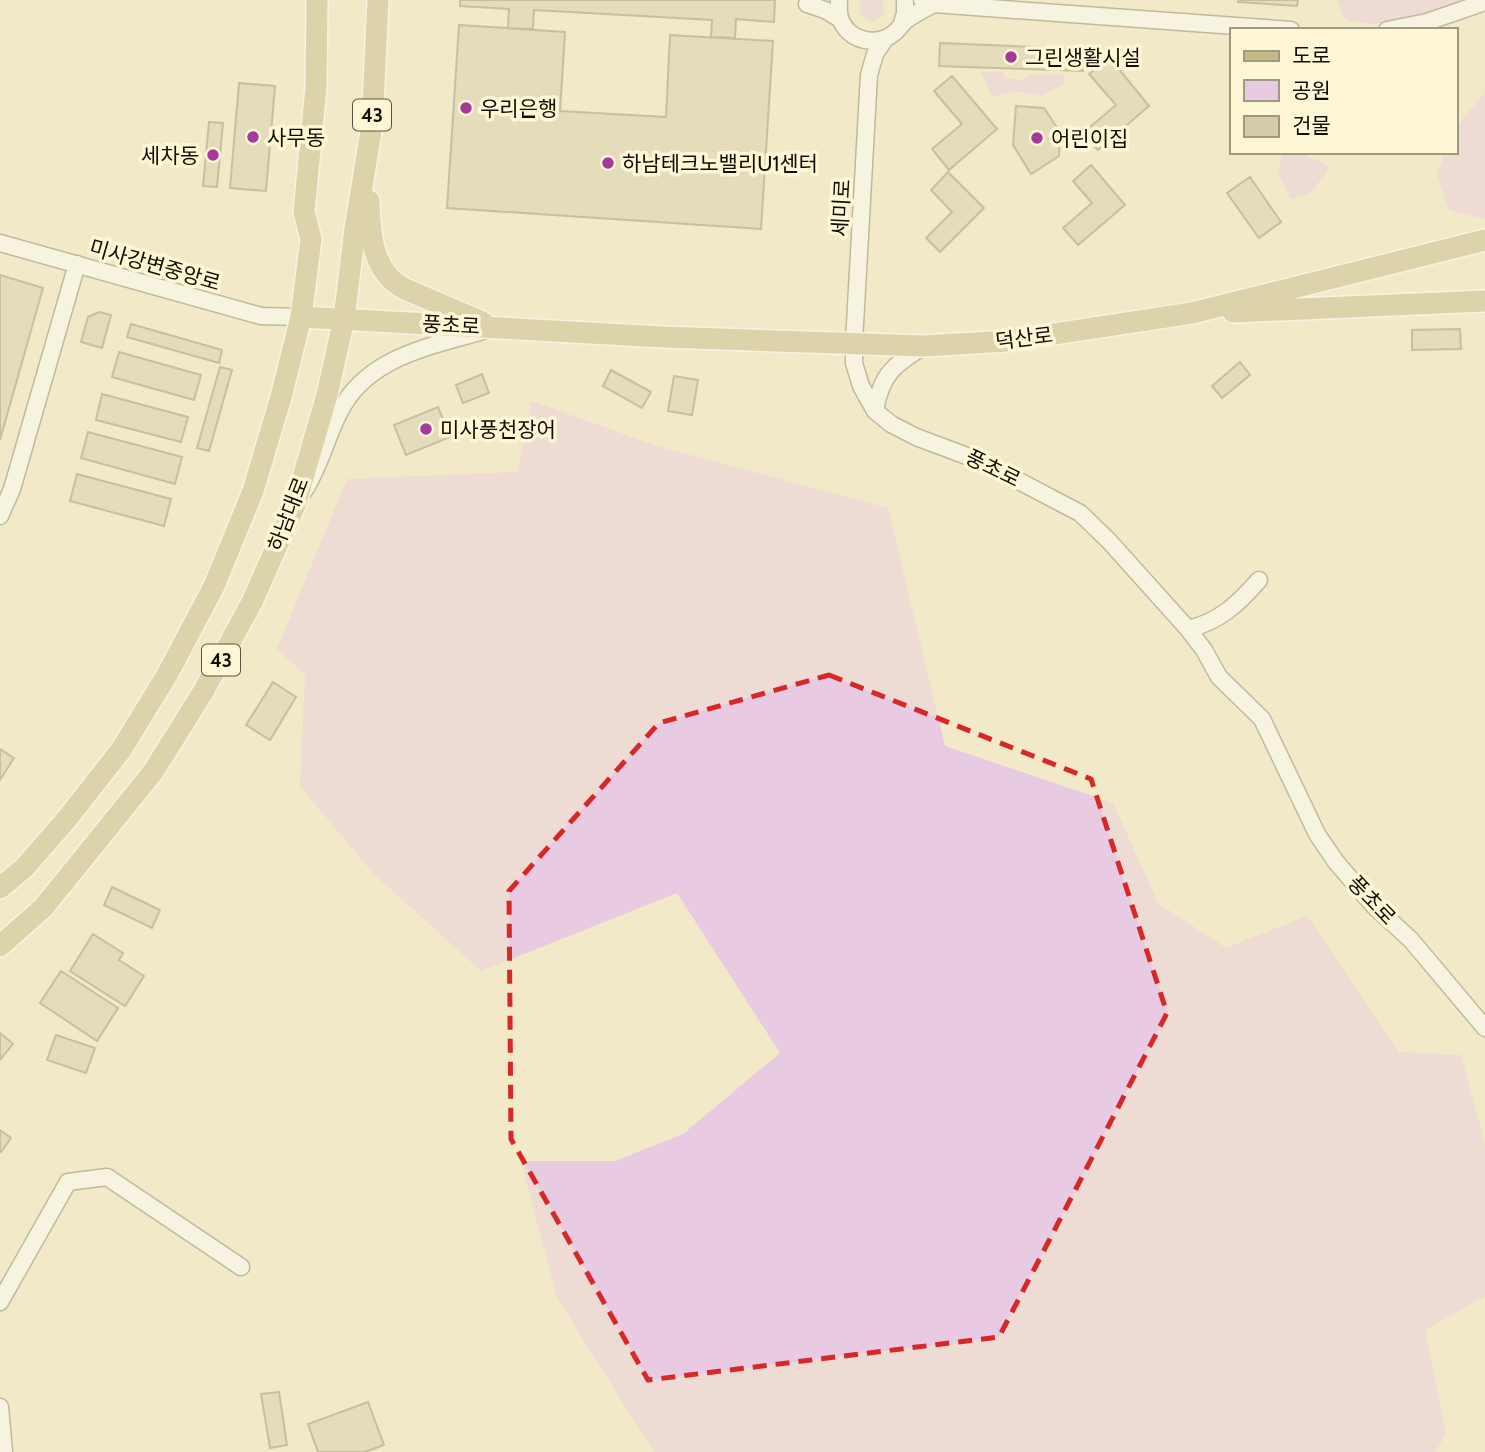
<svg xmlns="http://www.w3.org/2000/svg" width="1485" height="1452" font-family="Cabin,'Noto Sans KR',sans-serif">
  <rect width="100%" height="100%" fill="#f1e9c8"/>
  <!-- green -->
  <path fill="#e9cae3" d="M 861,0 L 883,0 L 884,14 L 873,21 L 864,18 L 859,12 Z
    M 1337,0 L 1475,0 C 1439,11 1376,35 1343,17 Z
    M 981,71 L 1002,72 L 1006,78 L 1022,80 L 1032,74 L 1065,75 L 1064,84 L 1041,96 L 1014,91 L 992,97 Z
    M 1485,92 L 1485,219 L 1449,210 L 1437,174 L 1445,152 L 1455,152 L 1455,129 Z
    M 1282,152 L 1305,152 L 1307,156 L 1330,166 L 1311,193 L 1291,199 L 1278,174 Z
    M 531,401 L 657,446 L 888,508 L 945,746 L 1113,803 L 1158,903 L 1226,948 L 1307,916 L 1399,1052 L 1461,1055 L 1485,1144 L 1485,1296 L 1425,1330 L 1446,1434 L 1435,1452 L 654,1452 L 557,1298 L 521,1161 L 615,1161 L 683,1134 L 780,1053 L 677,893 L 481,971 L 373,873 L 300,786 L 305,675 L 277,649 L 347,479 L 518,472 Z"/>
  <!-- building -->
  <path fill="#d4cdac" stroke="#958e70" stroke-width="2" d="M 460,0 L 775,0 L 774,22 L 736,19 L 735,38 L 711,37 L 712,20 L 534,10 L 533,29 L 508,28 L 509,9 L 460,6 Z
    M 1238,0 L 1298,0 L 1297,6 L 1238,2 Z
    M 459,25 L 565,32 L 560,111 L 666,117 L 670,35 L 773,41 L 761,229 L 447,208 Z
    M 940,43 L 1084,49 L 1083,71 L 939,66 Z
    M 1109,57 L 1149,106 L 1098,150 L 1083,133 L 1116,105 L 1089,74 Z
    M 952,76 L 997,129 L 949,170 L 932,149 L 962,124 L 934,91 Z
    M 239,83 L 275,86 L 266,191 L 230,188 Z
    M 1016,106 L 1044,108 L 1060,132 L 1059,156 L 1031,174 L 1013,145 Z
    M 209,122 L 223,123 L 217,187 L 203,186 Z
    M 1091,165 L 1125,205 L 1078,245 L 1063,228 L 1092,203 L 1073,181 Z
    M 948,172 L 984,208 L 940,252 L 926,238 L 952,212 L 931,190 Z
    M 1250,177 L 1281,222 L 1259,238 L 1227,193 Z
    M 0,275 L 43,288 L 0,440 Z
    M 99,312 L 111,315 L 102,348 L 81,342 L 88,317 Z
    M 131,324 L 222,350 L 219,363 L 127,337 Z
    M 1460,329 L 1461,349 L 1412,350 L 1412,330 Z
    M 119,352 L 201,375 L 194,400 L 112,377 Z
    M 1240,362 L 1250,375 L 1222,398 L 1212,386 Z
    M 220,367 L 232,370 L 209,451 L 197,448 Z
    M 611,370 L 651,392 L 642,408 L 603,386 Z
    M 482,374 L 489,393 L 463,403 L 456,385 Z
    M 674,376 L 698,380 L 692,415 L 668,411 Z
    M 102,394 L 188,417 L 181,442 L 96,420 Z
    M 438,407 L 450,437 L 406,455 L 394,425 Z
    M 88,432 L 182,457 L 175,484 L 81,458 Z
    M 77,474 L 171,499 L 164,526 L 70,501 Z
    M 273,682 L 296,697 L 270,740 L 246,725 Z
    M 0,749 L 14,758 L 0,780 Z
    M 112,887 L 160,910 L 152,928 L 104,905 Z
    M 93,934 L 123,953 L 119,960 L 144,976 L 125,1006 L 70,971 Z
    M 61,971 L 118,1008 L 97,1041 L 40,1003 Z
    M 0,1033 L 13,1044 L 0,1060 Z
    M 56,1035 L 95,1048 L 86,1073 L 47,1060 Z
    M 0,1130 L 11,1138 L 1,1152 L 0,1151 Z
    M 279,1392 L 287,1445 L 270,1448 L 261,1394 Z
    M 368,1402 L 384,1445 L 365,1452 L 318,1452 L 308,1424 Z"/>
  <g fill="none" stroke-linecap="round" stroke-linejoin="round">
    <defs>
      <path id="minor" d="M 839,0 C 838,12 839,22 848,31 C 860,43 881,44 894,33 C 898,30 901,25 905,21 C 914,14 924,9 934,4
        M 922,0 L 934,4 L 1291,30
        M 807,4 L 825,10 L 840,19
        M 902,23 L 905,13 L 905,0
        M 1387,30 L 1427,22 L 1485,2
        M 885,39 L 875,54 L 869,75 L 854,342 L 854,363 L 861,386 L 875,411 L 891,424 L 916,437 L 983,462 L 1057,501 L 1080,513 L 1109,541 L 1188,629 L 1204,650 L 1219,677 L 1262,719 L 1317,834 L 1336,862 L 1374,906 L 1411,940 L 1485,1028
        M 0,243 L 261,316 L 301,317
        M 875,411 C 881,374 894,365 924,346
        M 304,491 C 320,466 326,439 339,413 C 366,357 429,347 483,331
        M 0,516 L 12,489 L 77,264
        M 1188,629 C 1219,622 1239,603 1259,580
        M 0,1302 L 68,1182 L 107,1177 L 241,1267
        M 0,1407 L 4,1452"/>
      <path id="major" d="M 369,201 C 370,235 372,272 405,289 L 482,322
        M 1233,312 L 1485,301
        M 301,317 L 663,337 L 924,346 L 1008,341 L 1192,313 L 1485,240
        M 0,888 L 24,868 L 66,820 L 121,750 L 167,675 L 214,586 L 253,491 L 281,397 L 301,317 L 311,239 L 304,212 L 316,87 L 317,0
        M 0,946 L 43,908 L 153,772 L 203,692 L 252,602 L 295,505 L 327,395 L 344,319 L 355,229 L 372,125 L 378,0"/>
    </defs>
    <!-- minor casing -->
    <use href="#minor" stroke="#878062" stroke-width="19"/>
    <!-- major casing -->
    <use href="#major" stroke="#fff" stroke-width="24"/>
    <!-- minor -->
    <use href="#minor" stroke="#fff" stroke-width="16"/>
    <!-- major -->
    <use href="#major" stroke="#c5b986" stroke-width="21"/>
  </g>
  <!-- marked area -->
  <path d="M0 0H1485V1452H0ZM 829,675 L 1091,779 L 1167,1013 L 999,1337 L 648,1380 L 511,1139 L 509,891 L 659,723 Z" fill="#f1e9c8" fill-opacity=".55" fill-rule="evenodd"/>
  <path fill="none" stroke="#d62828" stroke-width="5" stroke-dasharray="14 9" stroke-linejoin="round" d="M 829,675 L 1091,779 L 1167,1013 L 999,1337 L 648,1380 L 511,1139 L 509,891 L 659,723 Z"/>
  <!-- markers -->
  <g fill="#a63a9a" stroke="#fef7d5" stroke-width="2.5">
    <circle cx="1011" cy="57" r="7"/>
    <circle cx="466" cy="108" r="7"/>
    <circle cx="253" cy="137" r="7"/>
    <circle cx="1037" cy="138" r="7"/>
    <circle cx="213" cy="155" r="7"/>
    <circle cx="608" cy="163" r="7"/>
    <circle cx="426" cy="429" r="7"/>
  </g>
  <g text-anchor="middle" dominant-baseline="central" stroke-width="7" stroke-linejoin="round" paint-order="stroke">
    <!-- shield labels -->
    <g fill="#fef7d5" stroke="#575342" stroke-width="2">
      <rect x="353" y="99.5" width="38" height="31" rx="5"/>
      <rect x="202" y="644.5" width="38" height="31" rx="5"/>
    </g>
    <g font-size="19" font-weight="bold" fill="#100d03">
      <text x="372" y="115">43</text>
      <text x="221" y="660">43</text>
    </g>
    <!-- poi labels -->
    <g font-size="21" fill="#100d03" stroke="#fef7d5" text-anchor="start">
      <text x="1025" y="57">그린생활시설</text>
      <text x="480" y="108">우리은행</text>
      <text x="267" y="137">사무동</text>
      <text x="1051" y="138">어린이집</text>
      <text x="199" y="155" text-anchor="end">세차동</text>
      <text x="622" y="163">하남테크노밸리U1센터</text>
      <text x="440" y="429">미사풍천장어</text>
    </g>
    <!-- street labels -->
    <g font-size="21" fill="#100d03" stroke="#fef7d5">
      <text transform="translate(841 208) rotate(-87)">세미로</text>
      <text transform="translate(155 265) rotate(16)">미사강변중앙로</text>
      <text transform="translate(451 325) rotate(3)">풍초로</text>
      <text transform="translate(1024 338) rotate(-7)">덕산로</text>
      <text transform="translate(993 468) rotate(26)">풍초로</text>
      <text transform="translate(288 514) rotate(-69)">하남대로</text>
      <text transform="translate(1372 900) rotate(46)">풍초로</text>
    </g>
  </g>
  <!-- legend -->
  <rect x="1230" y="28" width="228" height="126" fill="#fef7d5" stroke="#9f9981" stroke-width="2"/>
  <rect x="1244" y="51" width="35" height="10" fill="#c5b986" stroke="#9f9981" stroke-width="2"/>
  <text x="1292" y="63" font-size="21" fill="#100d03">도로</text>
  <rect x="1244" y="80" width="35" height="21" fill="#e9cae3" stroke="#9f9981" stroke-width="2"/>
  <text x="1292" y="98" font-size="21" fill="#100d03">공원</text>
  <rect x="1244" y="116" width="35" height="21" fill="#d4cdac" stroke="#9f9981" stroke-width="2"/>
  <text x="1292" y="133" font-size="21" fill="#100d03">건물</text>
</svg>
